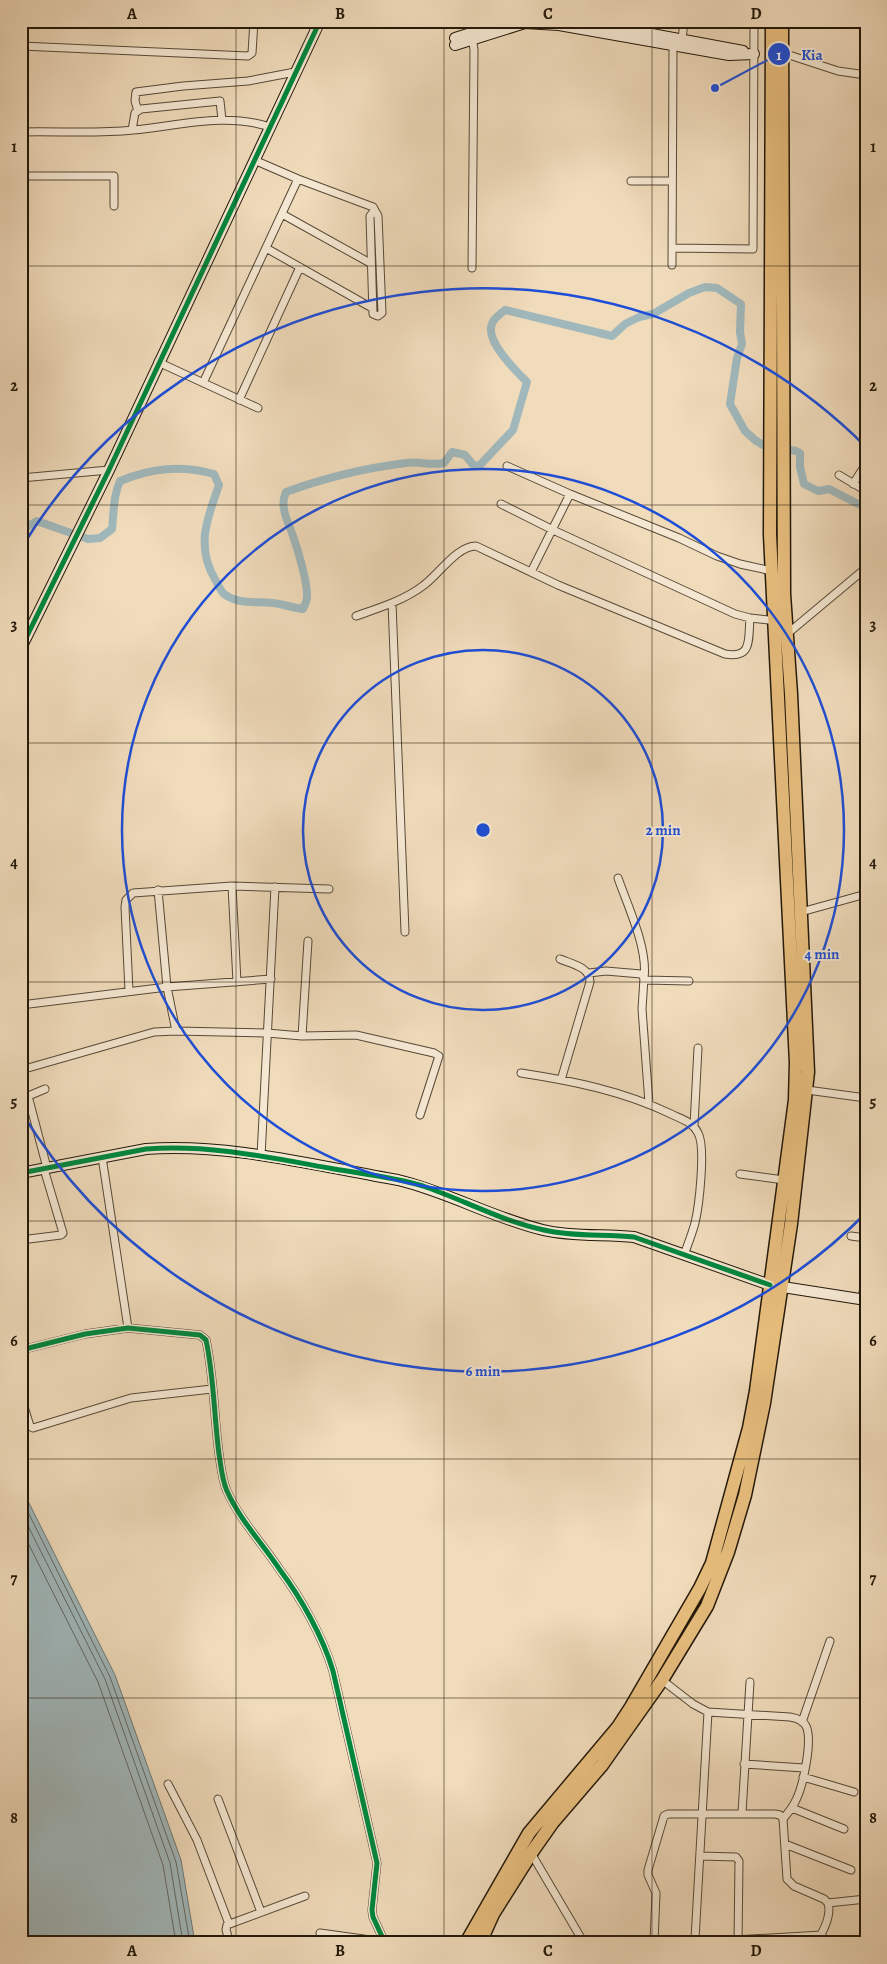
<svg xmlns="http://www.w3.org/2000/svg" width="887" height="1964" font-family="Alegreya,serif">
  <rect width="100%" height="100%" fill="#f0dbbb"/>
  <filter id="stains"><feTurbulence type="fractalNoise" baseFrequency=".004" numOctaves="4"/><feColorMatrix values="0 0 0 0 .2 0 0 0 0 .09 0 0 0 0 .02 0 0 0 .5 -.17"/></filter>
  <radialGradient id="worn" r=".72"><stop offset=".6" stop-color="#630" stop-opacity="0"/><stop offset="1" stop-color="#630" stop-opacity=".3"/></radialGradient>
  <!-- water -->
  <path fill="#a0b8bc" stroke="#6e7874" d="M 21,1487 L 115,1675 L 181,1860 L 195,1943 L 21,1943 Z"/>
  <g fill="none" stroke-linecap="round" stroke-linejoin="round">
    <!-- shore -->
    <path stroke="#626862" stroke-width="1" d="M 21,1498 L 110,1677 L 176,1862 L 190,1943
      M 21,1512 L 105,1679 L 170,1863 L 183,1943
      M 21,1529 L 98,1682 L 163,1865 L 176,1943"/>
    <!-- canal -->
    <path stroke="#a0b8bc" stroke-width="8" d="M 21,534 L 25,528 L 37,521 L 88,539 L 100,538 L 112,529 C 114,512 113,497 120,481 C 152,468 180,465 214,474 L 219,485 C 207,519 195,547 216,581 C 218,585 221,591 224,594 C 239,605 257,601 273,603 C 283,604 293,608 303,609 C 305,605 307,601 307,597 C 308,584 298,550 293,536 C 288,521 279,507 286,492 C 324,478 366,468 406,463 C 419,461 432,466 444,463 L 452,452 L 465,455 L 474,466 L 480,465 L 513,430 L 527,382 C 516,371 489,345 491,328 C 492,319 499,315 505,310 L 612,336 L 625,324 L 639,317 L 653,314 L 689,293 L 705,287 L 717,288 L 741,304 L 740,332 L 742,344 L 737,358 L 730,404 L 745,431 L 755,440 L 763,445 L 796,451 L 800,453 L 800,467 L 804,484 L 818,491 L 829,489 L 866,508"/>
    <defs>
      <path id="street" d="M 470,21 L 474,50 L 472,268
        M 639,32 L 641,21
        M 21,46 L 248,56 L 252,53 L 254,21
        M 783,53 L 838,71 L 866,75
        M 138,111 L 135,101 L 136,92 L 183,86 L 248,81 L 295,72
        M 132,130 L 135,113 L 141,109 L 220,101 L 222,120
        M 21,132 C 58,131 96,134 133,130 C 178,126 225,112 270,127
        M 254,160 L 298,179 L 373,207 L 378,216 L 382,313 L 378,316 L 373,314 L 370,216 L 374,211
        M 21,176 L 114,176 L 114,206
        M 631,181 L 672,181
        M 282,214 L 370,263
        M 266,248 L 372,308
        M 672,248 L 753,249 L 754,21
        M 672,265 L 673,46 L 682,40 L 684,21
        M 158,362 L 258,408
        M 203,383 L 298,179
        M 239,400 L 300,267
        M 507,466 L 570,494 L 679,538 L 717,556 L 740,564 L 772,571
        M 839,475 L 866,491
        M 21,478 L 109,470
        M 853,484 L 866,464
        M 501,504 L 553,530 L 735,614 L 750,618 L 777,621
        M 531,572 L 570,494
        M 392,603 L 405,932
        M 356,616 C 379,608 405,600 424,585 C 439,574 457,546 476,546 L 558,585 L 725,654 C 753,659 748,639 750,618
        M 787,634 L 866,568
        M 618,878 C 628,907 648,948 644,978
        M 232,886 L 237,982
        M 158,890 L 167,987 L 176,1031
        M 801,912 L 866,894
        M 560,959 C 572,964 590,967 590,982 L 561,1080
        M 589,973 L 606,971 L 641,974 L 644,978 L 642,1009 L 649,1103
        M 645,980 L 689,981
        M 129,991 L 125,907 L 126,900 L 133,893 L 232,886 L 329,889
        M 21,1005 L 167,987 L 271,979
        M 302,1036 L 308,941
        M 21,1070 L 154,1032 L 176,1031 L 267,1033 L 302,1036 L 356,1035 L 434,1053 L 439,1056 L 420,1115
        M 521,1073 C 573,1081 623,1091 671,1114 C 681,1119 693,1122 698,1133 C 706,1147 699,1206 695,1223 C 692,1234 688,1244 684,1255
        M 807,1090 L 866,1098
        M 28,1096 L 47,1168
        M 21,1099 L 45,1089
        M 694,1125 L 698,1048
        M 261,1156 L 275,887
        M 102,1157 L 128,1328
        M 740,1174 L 784,1180
        M 851,1236 L 866,1238
        M 21,1240 L 61,1235 L 63,1233 L 44,1169
        M 862,1299 L 866,1274
        M 21,1350 L 85,1334 L 128,1328 L 200,1335 L 206,1340 C 214,1377 214,1416 219,1454 C 221,1466 222,1480 227,1491 C 240,1520 262,1543 280,1570 C 301,1598 323,1637 333,1671 L 377,1863 L 372,1910 L 373,1917 L 385,1943
        M 21,1397 L 30,1426 L 33,1428 L 131,1398 L 212,1389
        M 662,1680 L 693,1704 L 708,1712 L 790,1717 C 796,1718 803,1720 806,1726 C 813,1740 803,1786 796,1800 C 793,1807 788,1813 783,1819
        M 708,1712 L 695,1939 L 700,1942 L 822,1935
        M 802,1722 L 830,1641
        M 744,1764 L 804,1768
        M 803,1777 L 854,1792
        M 168,1784 L 197,1840 L 229,1924
        M 218,1799 L 261,1912
        M 792,1808 L 844,1829
        M 742,1813 L 750,1682
        M 785,1844 L 851,1870
        M 531,1853 L 584,1943
        M 700,1856 L 736,1857 L 739,1861 L 738,1943
        M 828,1903 L 866,1899
        M 320,1933 L 385,1942
        M 230,1943 L 226,1930 L 227,1925 L 305,1896
        M 654,1943 L 656,1893 L 648,1875 L 648,1870 L 664,1816 L 668,1814 L 775,1814 L 780,1815 L 783,1819 L 787,1879 L 794,1886 L 824,1899 L 828,1903 C 832,1916 823,1932 816,1943"/>
      <path id="secondary" d="M 582,21 L 743,51
        M 455,38 L 509,21
        M 455,45 L 525,23 L 559,25 L 729,55 L 754,54
        M 21,648 L 109,470 L 320,21
        M 21,1173 L 146,1149 C 230,1143 316,1166 398,1180 C 448,1192 493,1218 543,1230 C 572,1237 604,1234 634,1237 L 770,1285 L 866,1300"/>
      <path id="highway" d="M 466,1943 L 529,1833 L 618,1727 L 631,1707 L 700,1588 L 712,1563 L 749,1428 L 756,1391 L 795,1100 L 796,1063 L 770,535 L 772,21
        M 480,1943 L 493,1914 L 534,1849 L 553,1822 L 602,1765 L 621,1738 L 662,1680 L 707,1606 L 728,1552 L 745,1495 L 764,1403 L 791,1224 L 808,1072 L 791,694 L 784,594 L 782,21"/>
    </defs>
    <!-- street casing -->
    <use href="#street" stroke="#564936" stroke-width="9"/>
    <!-- secondary casing -->
    <use href="#secondary" stroke="#231809" stroke-width="12"/>
    <!-- highway casing -->
    <use href="#highway" stroke="#231809" stroke-width="15"/>
    <!-- street -->
    <use href="#street" stroke="#f5e8d3" stroke-width="7"/>
    <!-- secondary -->
    <use href="#secondary" stroke="#f5e8d3" stroke-width="10"/>
    <!-- highway -->
    <use href="#highway" stroke="#e8be7e" stroke-width="12"/>
    <defs>
      <path id="cycleway" d="M 21,648 L 109,470 L 320,21
        M 21,1173 L 146,1149 C 209,1144 272,1158 334,1169 C 363,1174 394,1177 423,1186 C 464,1200 501,1221 544,1230 C 573,1237 604,1234 634,1237 L 770,1285
        M 21,1350 L 85,1334 L 128,1328 L 200,1335 L 206,1340 C 214,1377 214,1416 219,1454 C 221,1466 222,1480 227,1491 C 240,1520 262,1543 280,1570 C 301,1598 323,1637 333,1671 L 377,1863 L 372,1910 L 373,1917 L 385,1943"/>
    </defs>
    <!-- cycleway casing -->
    <use href="#cycleway" stroke="#f5e8d3" stroke-width="8"/>
    <!-- cycleway -->
    <use href="#cycleway" stroke="#00873e" stroke-width="5"/>
  </g>
  <!-- grid -->
  <path fill="none" stroke="#231809" stroke-width="1" stroke-opacity="0.55" d="M 236,21 L 236,1943M 444,21 L 444,1943M 652,21 L 652,1943M 21,266 L 866,266M 21,505 L 866,505M 21,743 L 866,743M 21,982 L 866,982M 21,1221 L 866,1221M 21,1459 L 866,1459M 21,1698 L 866,1698"/>
  <!-- distance rings -->
  <g fill="none" stroke="#1d4ed8" stroke-width="2.5">
    <circle cx="483" cy="830" r="180"/>
    <circle cx="483" cy="830" r="361"/>
    <path d="M866 1213A541 541 0 0 1 22 1113M22 547A541 541 0 0 1 866 447"/>
  </g>
  <circle cx="483" cy="830" r="8" fill="#1d4ed8" stroke="#f5e8d3" stroke-width="2.5"/>
  <g font-size="15" text-anchor="middle" font-weight="bold" fill="#1d4ed8" stroke="#f5e8d3" stroke-width="4" stroke-linejoin="round" paint-order="stroke">
    <text x="663" y="835">2 min</text>
    <text x="822" y="959">4 min</text>
    <text x="483" y="1376">6 min</text>
  </g>
  <!-- callouts -->
  <path fill="none" stroke="#1d4ed8" stroke-width="2" d="M715 88L779 54"/>
  <g fill="#1d4ed8" stroke="#f5e8d3" stroke-width="2">
    <circle cx="715" cy="88" r="5"/>
    <circle cx="779" cy="54" r="12"/>
  </g>
  <g font-size="15" text-anchor="middle" font-weight="bold" fill="#fff">
    <text x="779" y="60">1</text>
  </g>
  <g font-size="15" text-anchor="middle" font-weight="bold" fill="#1d4ed8" stroke="#f5e8d3" stroke-width="4" stroke-linejoin="round" paint-order="stroke">
    <text x="812" y="60">Kia</text>
  </g>
  <!-- margin -->
  <rect width="887" height="1964" fill="none" stroke="#f0dbbb" stroke-width="55"/>
  <rect x="28" y="28" width="832" height="1908" fill="none" stroke="#231809" stroke-width="2"/>
  <g font-size="16" text-anchor="middle" font-weight="bold" fill="#231809">
    <text x="132" y="19">A</text>
    <text x="340" y="19">B</text>
    <text x="548" y="19">C</text>
    <text x="756" y="19">D</text>
    <text x="14" y="152">1</text>
    <text x="873" y="152">1</text>
    <text x="14" y="391">2</text>
    <text x="873" y="391">2</text>
    <text x="14" y="630">3</text>
    <text x="873" y="630">3</text>
    <text x="14" y="868">4</text>
    <text x="873" y="868">4</text>
    <text x="14" y="1107">5</text>
    <text x="873" y="1107">5</text>
    <text x="14" y="1346">6</text>
    <text x="873" y="1346">6</text>
    <text x="14" y="1584">7</text>
    <text x="873" y="1584">7</text>
    <text x="14" y="1823">8</text>
    <text x="873" y="1823">8</text>
    <text x="132" y="1956">A</text>
    <text x="340" y="1956">B</text>
    <text x="548" y="1956">C</text>
    <text x="756" y="1956">D</text>
  </g>
  <rect width="100%" height="100%" filter="url(#stains)"/>
  <rect width="100%" height="100%" fill="url(#worn)"/>
</svg>
